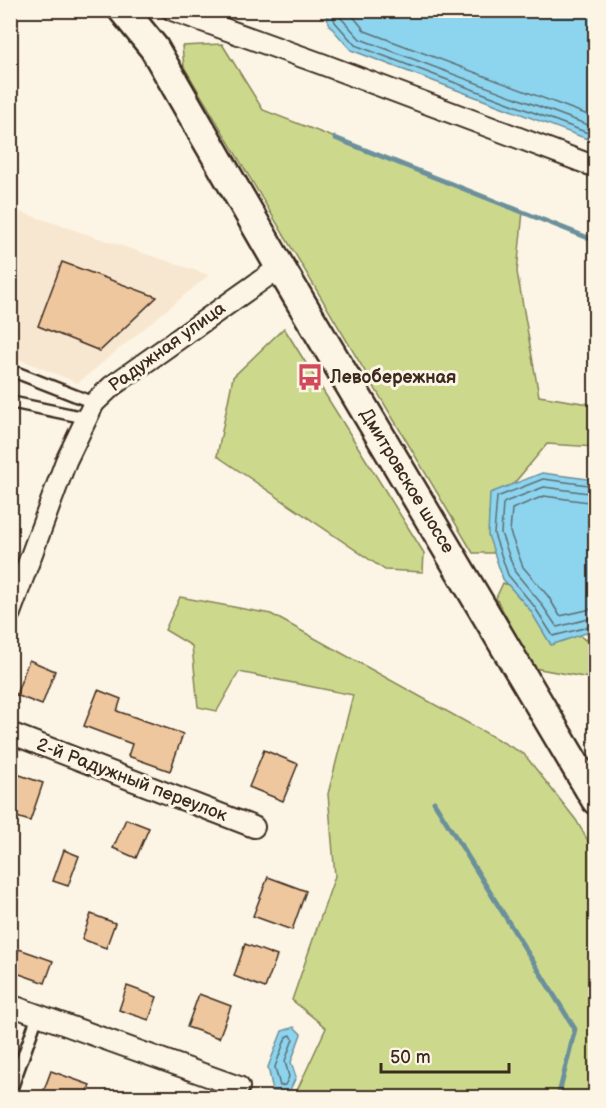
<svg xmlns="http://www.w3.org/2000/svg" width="606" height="1108" font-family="'Balsamiq Sans',sans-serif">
  <rect width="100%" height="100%" fill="#fcf5e5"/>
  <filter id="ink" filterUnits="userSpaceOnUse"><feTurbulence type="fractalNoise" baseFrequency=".0167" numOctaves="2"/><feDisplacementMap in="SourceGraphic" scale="12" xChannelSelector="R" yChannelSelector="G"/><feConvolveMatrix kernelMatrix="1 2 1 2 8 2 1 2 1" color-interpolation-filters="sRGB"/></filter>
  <g filter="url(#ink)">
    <!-- built -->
    <path fill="#f8e7d0" d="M 21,212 L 209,275 L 78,383 L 11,356 L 11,243 Z"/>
    <!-- green -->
    <path fill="#ccd98d" stroke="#848256" stroke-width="1.5" d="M 222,44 L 263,110 L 523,211 L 517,272 L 539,396 L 595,405 L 595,447 L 547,444 L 489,513 L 499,553 L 473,553 L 184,67 L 182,46 Z
      M 284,328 L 424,553 L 423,572 L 385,570 L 217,456 L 233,377 Z
      M 503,583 L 541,597 L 585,640 L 595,636 L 595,679 L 534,668 L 496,598 Z
      M 180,597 L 271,614 L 524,754 L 576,820 L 595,853 L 595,1097 L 294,1097 L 326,1028 L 292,1000 L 335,876 L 328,794 L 353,695 L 239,672 L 217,711 L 198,707 L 192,646 L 165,630 Z"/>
    <!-- water -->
    <path fill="#8dd4ef" stroke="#6c909b" stroke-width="1.5" d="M 325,11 L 595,11 L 595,142 L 351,50 L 329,25 Z
      M 542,473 L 595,480 L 595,630 L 551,645 L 530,610 L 503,579 L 488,535 L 490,493 Z
      M 294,1027 L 301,1034 L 291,1062 L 296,1077 L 289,1092 L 273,1091 L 268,1067 L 282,1031 Z"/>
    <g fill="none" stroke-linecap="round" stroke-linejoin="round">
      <!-- shore -->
      <path stroke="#5c6e72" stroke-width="1.5" d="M 331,10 L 335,22 L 355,45 L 596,136
        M 339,10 L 341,18 L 360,39 L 596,128
        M 348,10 L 365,31 L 596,118
        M 596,486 L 543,479 L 497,497 L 494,534 L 508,575 L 534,606 L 553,636 L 596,625
        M 596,494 L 544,487 L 505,502 L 503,504 L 501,533 L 515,572 L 540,602 L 557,627 L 596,617
        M 596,503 L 544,496 L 512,509 L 510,532 L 523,567 L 548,596 L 560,616 L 596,608
        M 291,1035 L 293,1039 L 285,1061 L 289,1077 L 285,1085 L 280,1086 L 275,1067 L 286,1037 Z"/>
      <!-- stream -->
      <path stroke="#6c909b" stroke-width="5" d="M 335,138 L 596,241
        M 434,802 L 575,1029 L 558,1098"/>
    </g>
    <!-- building -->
    <path fill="#efc79e" stroke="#3b2a1e" stroke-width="1.5" d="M 62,262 L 157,297 L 100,351 L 38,326 Z
      M 29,660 L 55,671 L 42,705 L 16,695 Z
      M 98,690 L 121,699 L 117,711 L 183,734 L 170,771 L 128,756 L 132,744 L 84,726 Z
      M 264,750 L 298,764 L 283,801 L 249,787 Z
      M 14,773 L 43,783 L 30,821 L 10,815 L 10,783 Z
      M 126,819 L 149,828 L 136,858 L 113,848 Z
      M 64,850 L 79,856 L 68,886 L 53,881 Z
      M 268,877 L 306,891 L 292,930 L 253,916 Z
      M 91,914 L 115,923 L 106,948 L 82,939 Z
      M 245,944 L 277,956 L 265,988 L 234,976 Z
      M 19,949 L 53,961 L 45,983 L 11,971 Z
      M 127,986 L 157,997 L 149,1020 L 119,1010 Z
      M 199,994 L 231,1006 L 219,1038 L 187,1027 Z
      M 51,1071 L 90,1085 L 85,1098 L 41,1098 Z"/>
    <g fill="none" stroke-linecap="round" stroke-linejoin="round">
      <defs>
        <path id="lane" d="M 10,370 L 94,403
          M 10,402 L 87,418
          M 10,1093 L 38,1015"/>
        <path id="street" d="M 172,10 L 322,64 L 596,167
          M 10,613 L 66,461 L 94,403 L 112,386 L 280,267
          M 10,733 L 254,827
          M 10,1005 L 239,1087"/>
        <path id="secondary" d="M 123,10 L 154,48 L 280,267 L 596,800"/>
      </defs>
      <!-- lane casing -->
      <use href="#lane" stroke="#3b2a1e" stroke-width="15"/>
      <!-- street casing -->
      <use href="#street" stroke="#3b2a1e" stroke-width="24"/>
      <!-- secondary casing -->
      <use href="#secondary" stroke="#3b2a1e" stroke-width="33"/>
      <!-- lane -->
      <use href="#lane" stroke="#fcf5e5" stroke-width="10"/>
      <!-- street -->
      <use href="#street" stroke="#fcf5e5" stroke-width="20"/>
      <!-- secondary -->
      <use href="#secondary" stroke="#fcf5e5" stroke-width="28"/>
    </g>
  </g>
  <!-- icons -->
  <defs>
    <symbol id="bus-bare" viewBox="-9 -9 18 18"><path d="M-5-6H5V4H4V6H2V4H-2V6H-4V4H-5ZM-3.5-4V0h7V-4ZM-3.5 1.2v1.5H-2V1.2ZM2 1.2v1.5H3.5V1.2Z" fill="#d1495b" stroke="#fcf5e5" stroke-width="2.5" paint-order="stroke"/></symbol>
  </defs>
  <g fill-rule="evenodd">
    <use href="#bus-bare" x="291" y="358" width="38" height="38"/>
  </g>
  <g text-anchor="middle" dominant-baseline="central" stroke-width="6" stroke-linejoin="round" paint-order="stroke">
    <!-- street labels -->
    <g font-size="18" fill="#3b2a1e" stroke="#fcf5e5">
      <text transform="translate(167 347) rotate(-36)">Радужная улица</text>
      <text transform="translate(407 481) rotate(59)">Дмитровское шоссе</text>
      <text transform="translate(132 780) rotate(21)">2-й Радужный переулок</text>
    </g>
    <!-- poi labels -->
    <g font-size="18" font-weight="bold" fill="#3b2a1e" stroke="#fcf5e5" text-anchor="start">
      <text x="330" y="377">Левобережная</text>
    </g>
  </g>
  <!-- margin -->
  <rect width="606" height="1108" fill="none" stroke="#fcf5e5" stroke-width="36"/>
  <rect x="18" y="18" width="570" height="1072" fill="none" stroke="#3b2a1e" stroke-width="2" filter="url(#ink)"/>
  <!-- scale -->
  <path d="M381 1063v9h128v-9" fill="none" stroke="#3b2a1e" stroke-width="3"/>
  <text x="390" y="1063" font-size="18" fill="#3b2a1e" stroke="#fcf5e5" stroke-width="4.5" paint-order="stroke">50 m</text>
</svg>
